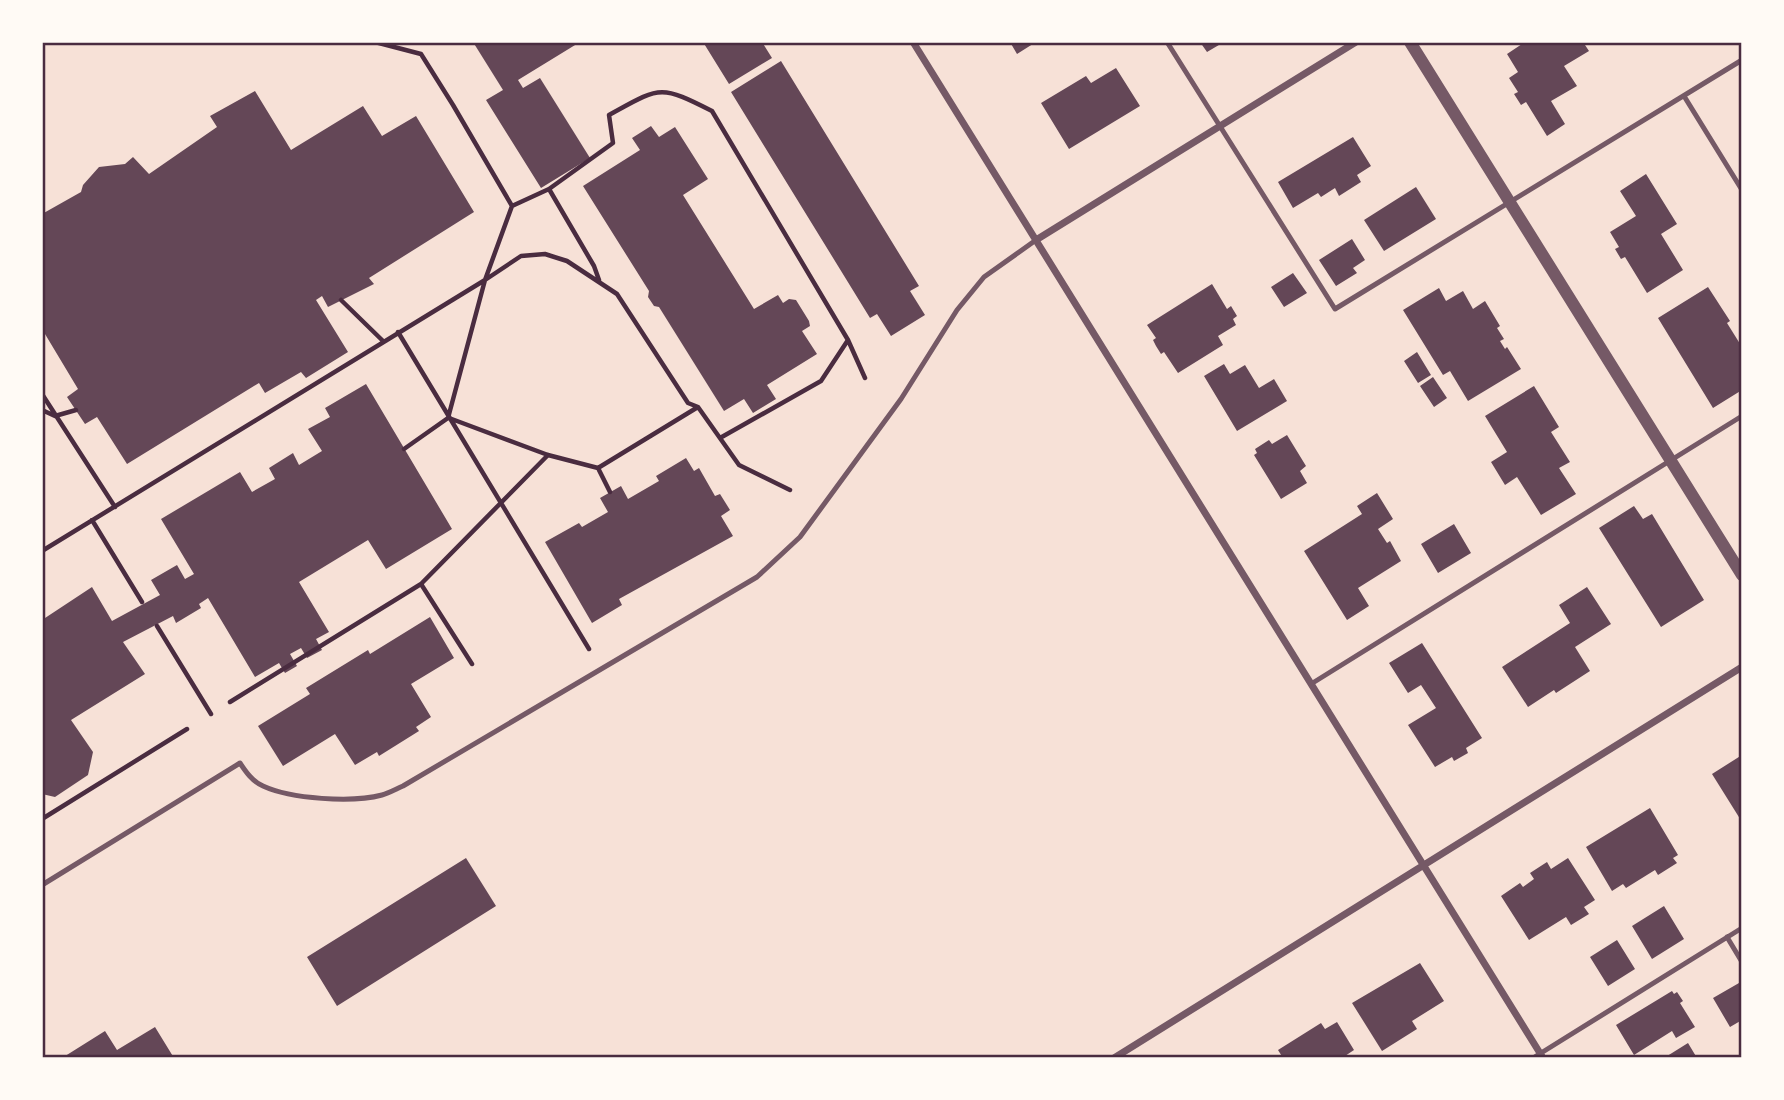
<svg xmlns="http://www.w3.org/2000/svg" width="1784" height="1100" font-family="'Noto Sans',sans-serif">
  <rect width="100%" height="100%" fill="#f7e1d7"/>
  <!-- building -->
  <path fill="#644757" d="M 473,42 L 580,42 L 518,80 L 523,88 L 540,78 L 590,158 L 541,188 L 486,100 L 503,90 Z
    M 703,42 L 762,42 L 772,58 L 729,84 Z
    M 1010,42 L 1036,42 L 1017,54 Z
    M 1200,42 L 1224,42 L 1207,52 Z
    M 1521,42 L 1583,42 L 1589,51 L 1564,66 L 1577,86 L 1551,101 L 1565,124 L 1547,136 L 1526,102 L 1521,105 L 1514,94 L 1518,92 L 1509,78 L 1518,72 L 1507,54 L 1522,44 Z
    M 781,61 L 919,286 L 910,291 L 925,315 L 891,336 L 877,314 L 870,318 L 731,92 Z
    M 1116,68 L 1140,106 L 1069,149 L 1041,103 L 1086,76 L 1091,83 Z
    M 255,91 L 291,150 L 363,106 L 382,136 L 416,116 L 474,212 L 369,278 L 374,284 L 328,307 L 322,296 L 316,300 L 348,352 L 306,378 L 301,372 L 265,393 L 259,383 L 127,464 L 97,417 L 85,424 L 67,397 L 78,389 L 42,329 L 42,214 L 81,192 L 83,185 L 99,167 L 125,164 L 133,157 L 149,174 L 217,127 L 210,116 Z
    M 651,126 L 659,137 L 675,127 L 708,179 L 683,195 L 754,309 L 778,295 L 783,303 L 789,299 L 796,300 L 809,321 L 810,326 L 802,331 L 817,354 L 767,385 L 776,399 L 753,413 L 744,399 L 724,411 L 659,307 L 654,306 L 648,297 L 649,291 L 583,186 L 640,150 L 632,138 Z
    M 1353,137 L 1371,166 L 1357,175 L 1361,182 L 1339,196 L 1335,188 L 1321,197 L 1318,193 L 1293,208 L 1278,182 Z
    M 1646,174 L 1677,224 L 1661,234 L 1683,270 L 1647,293 L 1625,257 L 1621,259 L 1615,249 L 1619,247 L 1610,232 L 1636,216 L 1620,191 Z
    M 1416,187 L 1436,219 L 1384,251 L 1364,220 Z
    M 1352,239 L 1365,260 L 1353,268 L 1357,273 L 1336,286 L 1319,260 Z
    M 1293,273 L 1307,293 L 1284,307 L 1271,287 Z
    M 1212,284 L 1227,309 L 1231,306 L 1237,316 L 1233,319 L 1236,325 L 1218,336 L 1223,345 L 1178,373 L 1164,352 L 1161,354 L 1156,346 L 1153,340 L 1156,338 L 1147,325 Z
    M 1708,287 L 1730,321 L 1727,323 L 1742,347 L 1742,390 L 1713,408 L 1658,318 Z
    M 1439,288 L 1446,301 L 1463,291 L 1473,309 L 1485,301 L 1500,326 L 1497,328 L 1504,339 L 1500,341 L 1505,349 L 1507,347 L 1521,369 L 1468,401 L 1450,371 L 1443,375 L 1403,310 Z
    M 1417,352 L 1431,375 L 1418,383 L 1404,361 Z
    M 1224,364 L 1230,374 L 1245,365 L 1259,388 L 1274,379 L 1287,401 L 1237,431 L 1204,376 Z
    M 1433,377 L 1447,398 L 1434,407 L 1420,386 Z
    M 366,384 L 452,529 L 386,569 L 368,540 L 299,582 L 329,632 L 316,639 L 322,650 L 307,658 L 301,648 L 290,654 L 297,666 L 285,673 L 279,663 L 255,677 L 208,598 L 199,604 L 201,608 L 176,623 L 173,616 L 123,642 L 145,674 L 71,720 L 93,752 L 88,775 L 55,797 L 42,794 L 42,620 L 92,587 L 112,621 L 160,595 L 151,580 L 177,565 L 185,579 L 194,574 L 161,519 L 240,472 L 252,492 L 275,479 L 269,468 L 293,453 L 299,465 L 322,451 L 308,429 L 330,417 L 325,408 Z
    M 1534,386 L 1559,427 L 1551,432 L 1570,462 L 1559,468 L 1576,494 L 1541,515 L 1517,477 L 1505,485 L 1491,462 L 1507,452 L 1485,416 Z
    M 1287,435 L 1306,466 L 1300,471 L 1307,483 L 1281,499 L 1254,455 L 1257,453 L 1255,449 L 1269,440 L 1272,444 Z
    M 686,458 L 694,471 L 699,468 L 715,496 L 720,494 L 730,510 L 721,516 L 733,536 L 619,599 L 622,605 L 592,623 L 545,542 L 579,523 L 582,527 L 608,512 L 600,498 L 621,486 L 628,499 L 659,481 L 656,476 Z
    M 1377,493 L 1393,519 L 1378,529 L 1387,543 L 1390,541 L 1401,561 L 1358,588 L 1369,606 L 1347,620 L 1304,551 L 1362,514 L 1357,506 Z
    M 1634,506 L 1643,519 L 1652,514 L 1704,600 L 1661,627 L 1599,528 Z
    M 1454,524 L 1471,553 L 1438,573 L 1421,544 Z
    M 1587,587 L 1611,624 L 1575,647 L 1590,671 L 1556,693 L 1554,690 L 1528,707 L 1502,667 L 1570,623 L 1559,605 Z
    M 430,617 L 454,658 L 411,684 L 431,717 L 416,727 L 419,731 L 379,756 L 377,752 L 355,765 L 335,734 L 283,766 L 258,726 L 310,694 L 306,688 L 368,650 L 370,654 Z
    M 1422,643 L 1482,738 L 1466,748 L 1468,753 L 1454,761 L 1452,757 L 1435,767 L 1408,725 L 1436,708 L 1421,685 L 1408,693 L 1389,663 Z
    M 1742,755 L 1742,822 L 1712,774 Z
    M 1650,808 L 1678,855 L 1673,858 L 1677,863 L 1658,875 L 1655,870 L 1626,888 L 1623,884 L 1612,891 L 1586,847 Z
    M 466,858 L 496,906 L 337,1006 L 307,957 Z
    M 1568,858 L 1595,900 L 1584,907 L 1589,914 L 1571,925 L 1566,917 L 1529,940 L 1501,896 L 1520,883 L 1523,887 L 1534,879 L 1530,873 L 1547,862 L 1551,869 Z
    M 1664,906 L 1684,939 L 1652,959 L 1632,926 Z
    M 1617,940 L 1635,969 L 1608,986 L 1590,957 Z
    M 1420,963 L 1444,1001 L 1412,1021 L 1417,1029 L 1382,1051 L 1352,1003 Z
    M 1739,983 L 1742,989 L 1742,1020 L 1730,1027 L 1713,998 Z
    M 1672,991 L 1674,994 L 1677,992 L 1683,1001 L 1680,1003 L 1695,1027 L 1676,1038 L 1672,1031 L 1634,1055 L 1616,1025 Z
    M 1337,1022 L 1354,1050 L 1342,1058 L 1283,1058 L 1278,1050 L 1321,1023 L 1325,1029 Z
    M 155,1027 L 174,1058 L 62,1058 L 105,1031 L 117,1050 Z
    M 1688,1043 L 1697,1058 L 1664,1058 Z"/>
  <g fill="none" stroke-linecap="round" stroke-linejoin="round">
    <!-- path -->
    <path stroke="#4a2c40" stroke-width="4.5" d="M 549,189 L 594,266 L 599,280
      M 512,206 L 549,189 L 613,143 L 609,115 C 660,87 659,84 712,111 L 848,340 L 865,378
      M 341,300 L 383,341
      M 398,332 L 589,649
      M 42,394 L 115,507
      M 42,410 L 55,416 L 76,410
      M 449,418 L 548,455 L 598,468 L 610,492
      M 720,438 L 821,381 L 848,340
      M 404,449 L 448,418 L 485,280 L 521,256 L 545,254 L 567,261 L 617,294 L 688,403 L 698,407
      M 598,468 L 698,407 L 739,465 L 790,490
      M 92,520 L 142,602
      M 42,551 L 485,280 L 512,206 L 453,105 L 421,54 L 375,42
      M 421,584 L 472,664
      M 157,626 L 211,714
      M 230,702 L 421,584 L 548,455
      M 42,819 L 187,729"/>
    <!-- service -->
    <path stroke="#755966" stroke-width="5" d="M 1167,42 L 1335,309 L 1742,60
      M 1684,96 L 1742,190
      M 1311,684 L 1742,416
      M 42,885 L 240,763 C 246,772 252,781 263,786 C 291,799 352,803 382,795 C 389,793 396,789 403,786 L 757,577 L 800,537 L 901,399 L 957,310 L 984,277 L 1036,240
      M 1727,937 L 1742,962
      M 1533,1058 L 1742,928"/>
    <!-- minor -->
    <path stroke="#755966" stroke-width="7" d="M 913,42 L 1543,1058
      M 1036,240 L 1356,42
      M 1114,1058 L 1742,667"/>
    <!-- tertiary -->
    <path stroke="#755966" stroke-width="12" d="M 1410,42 L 1742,575"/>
  </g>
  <!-- border -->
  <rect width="1784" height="1100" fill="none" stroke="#fffaf5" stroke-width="88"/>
  <rect x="44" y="44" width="1696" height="1012" fill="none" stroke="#4a2c40" stroke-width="2.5"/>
</svg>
